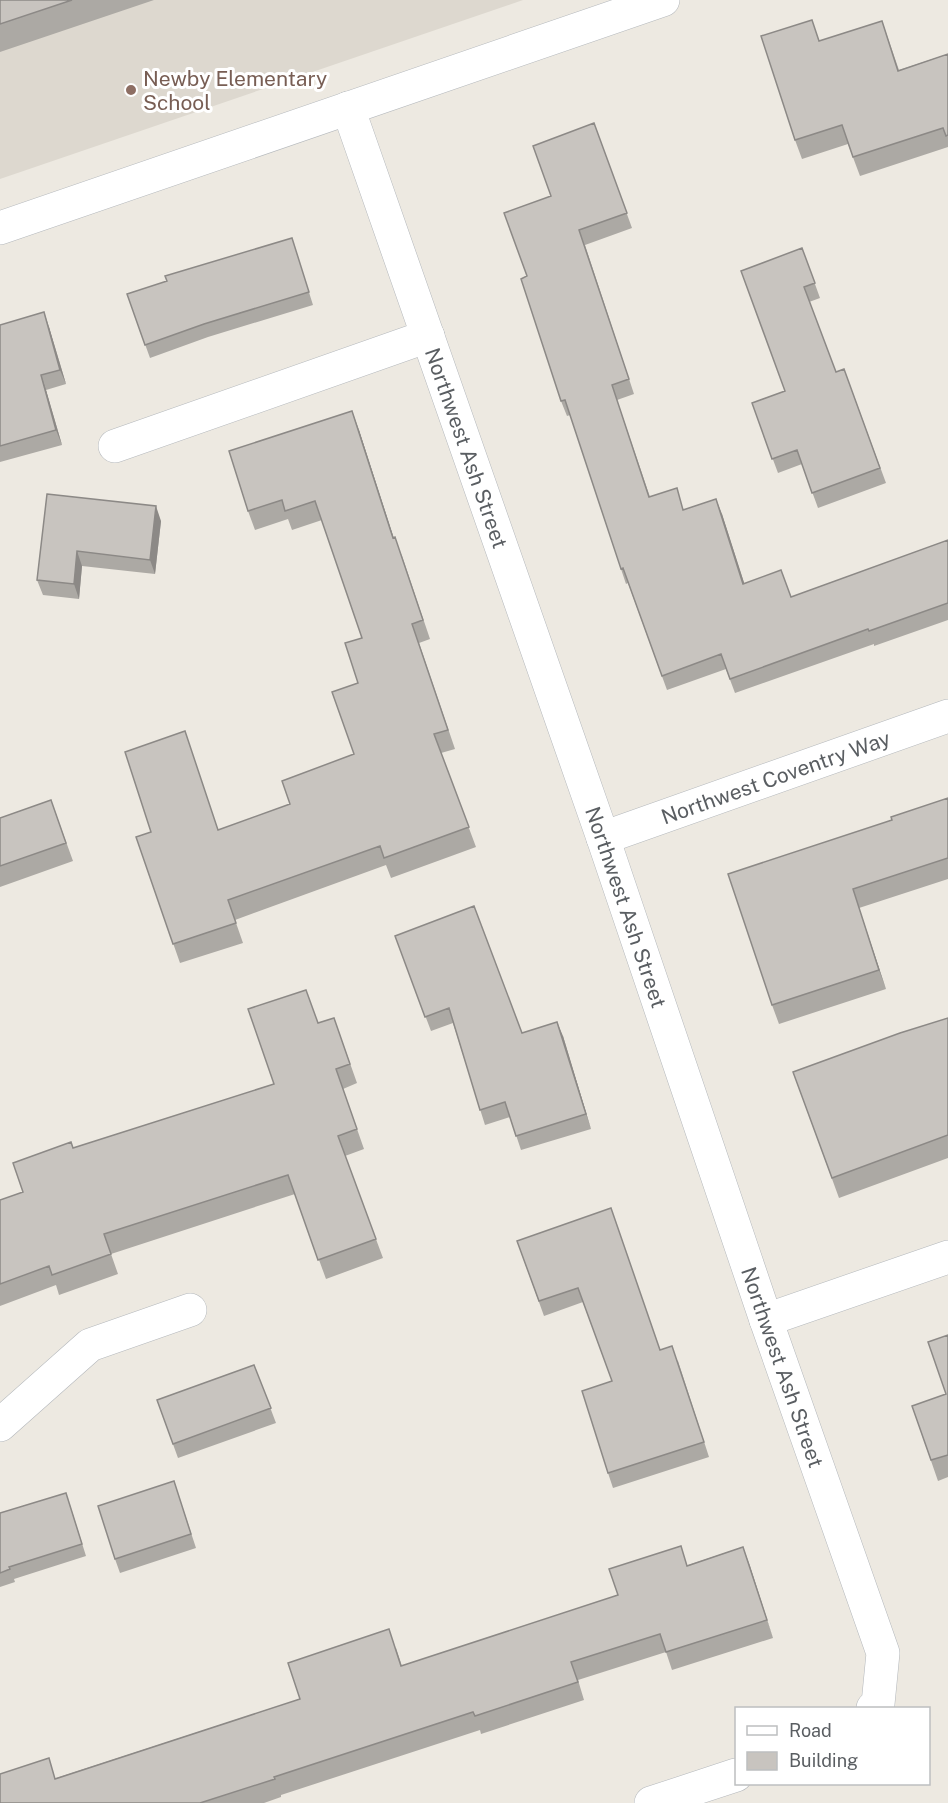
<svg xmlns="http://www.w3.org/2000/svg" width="948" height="1803" font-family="'Public Sans',sans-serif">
  <rect width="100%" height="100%" fill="#ede9e1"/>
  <!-- education -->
  <path fill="#ddd8cf" d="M 0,0 L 523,0 L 0,179 Z"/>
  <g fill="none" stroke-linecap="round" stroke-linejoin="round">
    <defs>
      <g id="minor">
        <path id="s1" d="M 348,108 L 603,838 L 766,1320 L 883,1653 L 878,1704 L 873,1708"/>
        <path d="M 0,228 L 663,0"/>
        <path d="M 115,446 L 428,336"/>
        <path id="s2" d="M 603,838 L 948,716"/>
        <path d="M 766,1320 L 948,1257"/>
        <path d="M 0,1425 L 90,1345 L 190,1310"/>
        <path d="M 651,1803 L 736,1775"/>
      </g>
    </defs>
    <!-- minor casing -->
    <use href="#minor" stroke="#b4b8bc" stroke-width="34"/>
    <!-- minor -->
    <use href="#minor" stroke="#fff" stroke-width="33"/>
  </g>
  <!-- wall -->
  <path fill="#aca9a4" d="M 0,0 L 154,0 L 0,52 Z
    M 882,21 L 899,70 L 948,54 L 948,147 L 860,176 L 848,144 L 802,159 L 795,140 L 820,41 Z
    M 594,123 L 632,228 L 585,245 L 634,394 L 617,400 L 650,497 L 684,509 L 722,514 L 744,583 L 791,597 L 948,540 L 948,620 L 874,646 L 874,644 L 735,693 L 726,669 L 667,690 L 628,583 L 626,584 L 621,569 L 570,415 L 567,416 L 561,401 L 527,276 L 551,196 Z
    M 802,248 L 820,298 L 809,302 L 836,372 L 844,369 L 886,483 L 818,508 L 802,464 L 778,473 L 752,403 L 785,391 Z
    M 296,251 L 313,305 L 208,337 L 150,358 L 127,294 Z
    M 0,325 L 49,327 L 66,384 L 46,390 L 62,445 L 0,462 Z
    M 359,430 L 393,537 L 402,556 L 430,639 L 419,643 L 455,749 L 441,753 L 476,847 L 391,878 L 386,865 L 235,920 L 243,943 L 180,963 L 136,837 L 151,832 L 185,731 L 218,830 L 290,804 L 354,754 L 362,638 L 322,520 L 292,530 L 288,519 L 255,530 L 248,511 Z
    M 47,494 L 161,521 L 155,574 L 82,566 L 79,599 L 43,595 L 37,580 Z
    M 948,798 L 948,879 L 859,908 L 886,989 L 779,1024 L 772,1005 L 892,820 Z
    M 51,800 L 73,861 L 0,887 L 0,818 Z
    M 395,936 L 522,1033 L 563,1036 L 591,1129 L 521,1150 L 510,1117 L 485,1125 L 453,1023 L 431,1031 Z
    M 334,1018 L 357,1083 L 343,1089 L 364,1149 L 345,1156 L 383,1258 L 326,1279 L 295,1194 L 111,1254 L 118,1274 L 59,1295 L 56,1285 L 0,1306 L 0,1200 L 23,1192 L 73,1148 L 274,1084 L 318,1023 Z
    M 948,1018 L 948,1158 L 839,1198 L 793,1072 Z
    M 517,1241 L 660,1350 L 678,1361 L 709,1457 L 613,1488 L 608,1473 L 612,1381 L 583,1302 L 544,1316 Z
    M 948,1335 L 948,1477 L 938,1481 L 912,1406 L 946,1394 Z
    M 254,1365 L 276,1423 L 178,1458 L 157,1400 Z
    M 174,1481 L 196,1548 L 120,1573 L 115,1559 Z
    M 70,1505 L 86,1556 L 14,1579 L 15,1582 L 0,1587 L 0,1513 Z
    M 743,1547 L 773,1638 L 672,1670 L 666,1652 L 578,1680 L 584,1700 L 481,1734 L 480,1730 L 281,1795 L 281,1797 L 264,1803 L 0,1803 L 56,1778 L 300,1699 L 396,1648 L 402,1666 L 618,1595 L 688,1565 Z"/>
  <!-- shaded-wall -->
  <path fill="#8c8986" d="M 44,312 L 49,327 L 66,384 L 60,370 Z
    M 41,375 L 46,390 L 62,445 L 56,430 Z
    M 352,411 L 359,430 L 400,557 L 393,538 Z
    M 716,499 L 722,514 L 749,598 L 743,584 Z
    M 156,506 L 161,521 L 155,574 L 150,560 Z
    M 77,551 L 82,566 L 79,599 L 74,584 Z
    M 853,889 L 859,908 L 886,989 L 879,970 Z
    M 557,1022 L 563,1036 L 591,1129 L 586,1114 Z
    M 743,1547 L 750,1566 L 773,1638 L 767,1620 Z"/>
  <!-- building -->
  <path fill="#c8c4bf" stroke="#8c8986" stroke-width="1.5" d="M 0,0 L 72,0 L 0,24 Z
    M 812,20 L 819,41 L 882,21 L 898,71 L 948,54 L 948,135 L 946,136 L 943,128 L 853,157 L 842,125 L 795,140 L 761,36 Z
    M 594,123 L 627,213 L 579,230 L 629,379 L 612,385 L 649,497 L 677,488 L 683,510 L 716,499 L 743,584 L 781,570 L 791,597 L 948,540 L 948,603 L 869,631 L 868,629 L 730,679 L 721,654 L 662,676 L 623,568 L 621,569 L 565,400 L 561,401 L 521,279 L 527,276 L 504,213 L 551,196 L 533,146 Z
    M 292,238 L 309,292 L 204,324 L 145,345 L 127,294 L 167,281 L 165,276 Z
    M 802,248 L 815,283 L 804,287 L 836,372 L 844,369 L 880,468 L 812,493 L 797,450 L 772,459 L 752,403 L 785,391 L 741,271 Z
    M 44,312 L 60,370 L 41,375 L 56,430 L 0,446 L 0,325 Z
    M 352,411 L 393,538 L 395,537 L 423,620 L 412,624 L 448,730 L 434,734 L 469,827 L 384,858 L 380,846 L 228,900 L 236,923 L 173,944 L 136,837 L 151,832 L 125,752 L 185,731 L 218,830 L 290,804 L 282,781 L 354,754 L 332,692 L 358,683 L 345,643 L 362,638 L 315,501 L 285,511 L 282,500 L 248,511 L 229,451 Z
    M 47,494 L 156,506 L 150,560 L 77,551 L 74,584 L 37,580 Z
    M 948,798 L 948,858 L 853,889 L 879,970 L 772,1005 L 728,874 L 892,820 L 891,817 Z
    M 51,800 L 66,843 L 0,866 L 0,818 Z
    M 474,906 L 522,1033 L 557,1022 L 586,1114 L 516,1136 L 505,1102 L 480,1110 L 449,1008 L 425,1017 L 395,936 Z
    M 306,990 L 318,1023 L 334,1018 L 350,1064 L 336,1069 L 357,1129 L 338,1136 L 376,1239 L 318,1260 L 288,1175 L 104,1234 L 111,1254 L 52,1275 L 49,1266 L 0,1284 L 0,1200 L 23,1192 L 13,1163 L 71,1142 L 73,1148 L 274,1084 L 248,1009 Z
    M 948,1018 L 948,1135 L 832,1178 L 793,1072 L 900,1033 Z
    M 611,1208 L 660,1350 L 672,1346 L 704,1442 L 608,1473 L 582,1391 L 612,1381 L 578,1288 L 539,1301 L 517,1241 Z
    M 948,1335 L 948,1455 L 931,1460 L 912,1406 L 946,1394 L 928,1342 Z
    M 254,1365 L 271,1408 L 173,1444 L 157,1400 Z
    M 174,1481 L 191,1534 L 115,1559 L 98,1506 Z
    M 66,1493 L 82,1544 L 9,1567 L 10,1569 L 0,1573 L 0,1513 Z
    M 681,1546 L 687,1566 L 743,1547 L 767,1620 L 666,1652 L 660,1634 L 571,1662 L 578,1682 L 475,1716 L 473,1712 L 274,1777 L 275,1779 L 200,1803 L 0,1803 L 0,1774 L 49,1758 L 55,1779 L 300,1699 L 288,1663 L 389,1629 L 401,1666 L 618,1595 L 609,1569 Z"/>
  <!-- markers -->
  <circle fill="#8d6e63" stroke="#fff" stroke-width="2" cx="131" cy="90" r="6"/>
  <g text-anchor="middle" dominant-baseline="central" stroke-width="6" stroke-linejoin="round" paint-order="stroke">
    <!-- education labels -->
    <g font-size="21" fill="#785e54" stroke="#fff" text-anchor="start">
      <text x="143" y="78">Newby Elementary<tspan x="143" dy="24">School</tspan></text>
    </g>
    <!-- street labels -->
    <g font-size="21" fill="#5a5e62" stroke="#fff">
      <text stroke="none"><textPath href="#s1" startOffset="360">Northwest Ash Street</textPath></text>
      <text stroke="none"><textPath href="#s2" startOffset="183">Northwest Coventry Way</textPath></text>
      <text stroke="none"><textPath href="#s1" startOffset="846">Northwest Ash Street</textPath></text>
      <text stroke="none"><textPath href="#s1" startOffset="1332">Northwest Ash Street</textPath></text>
    </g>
  </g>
  <!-- legend -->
  <rect x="735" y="1707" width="195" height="78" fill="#ffffff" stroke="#bdbfc0" stroke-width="1.5"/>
  <rect x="747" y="1726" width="30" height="9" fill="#ffffff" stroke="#bdbfc0" stroke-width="1.5"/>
  <text x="789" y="1737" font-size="18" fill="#5a5e62">Road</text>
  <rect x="747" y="1752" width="30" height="18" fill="#c8c4bf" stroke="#bdbfc0" stroke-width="1.5"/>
  <text x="789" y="1767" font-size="18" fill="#5a5e62">Building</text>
</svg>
